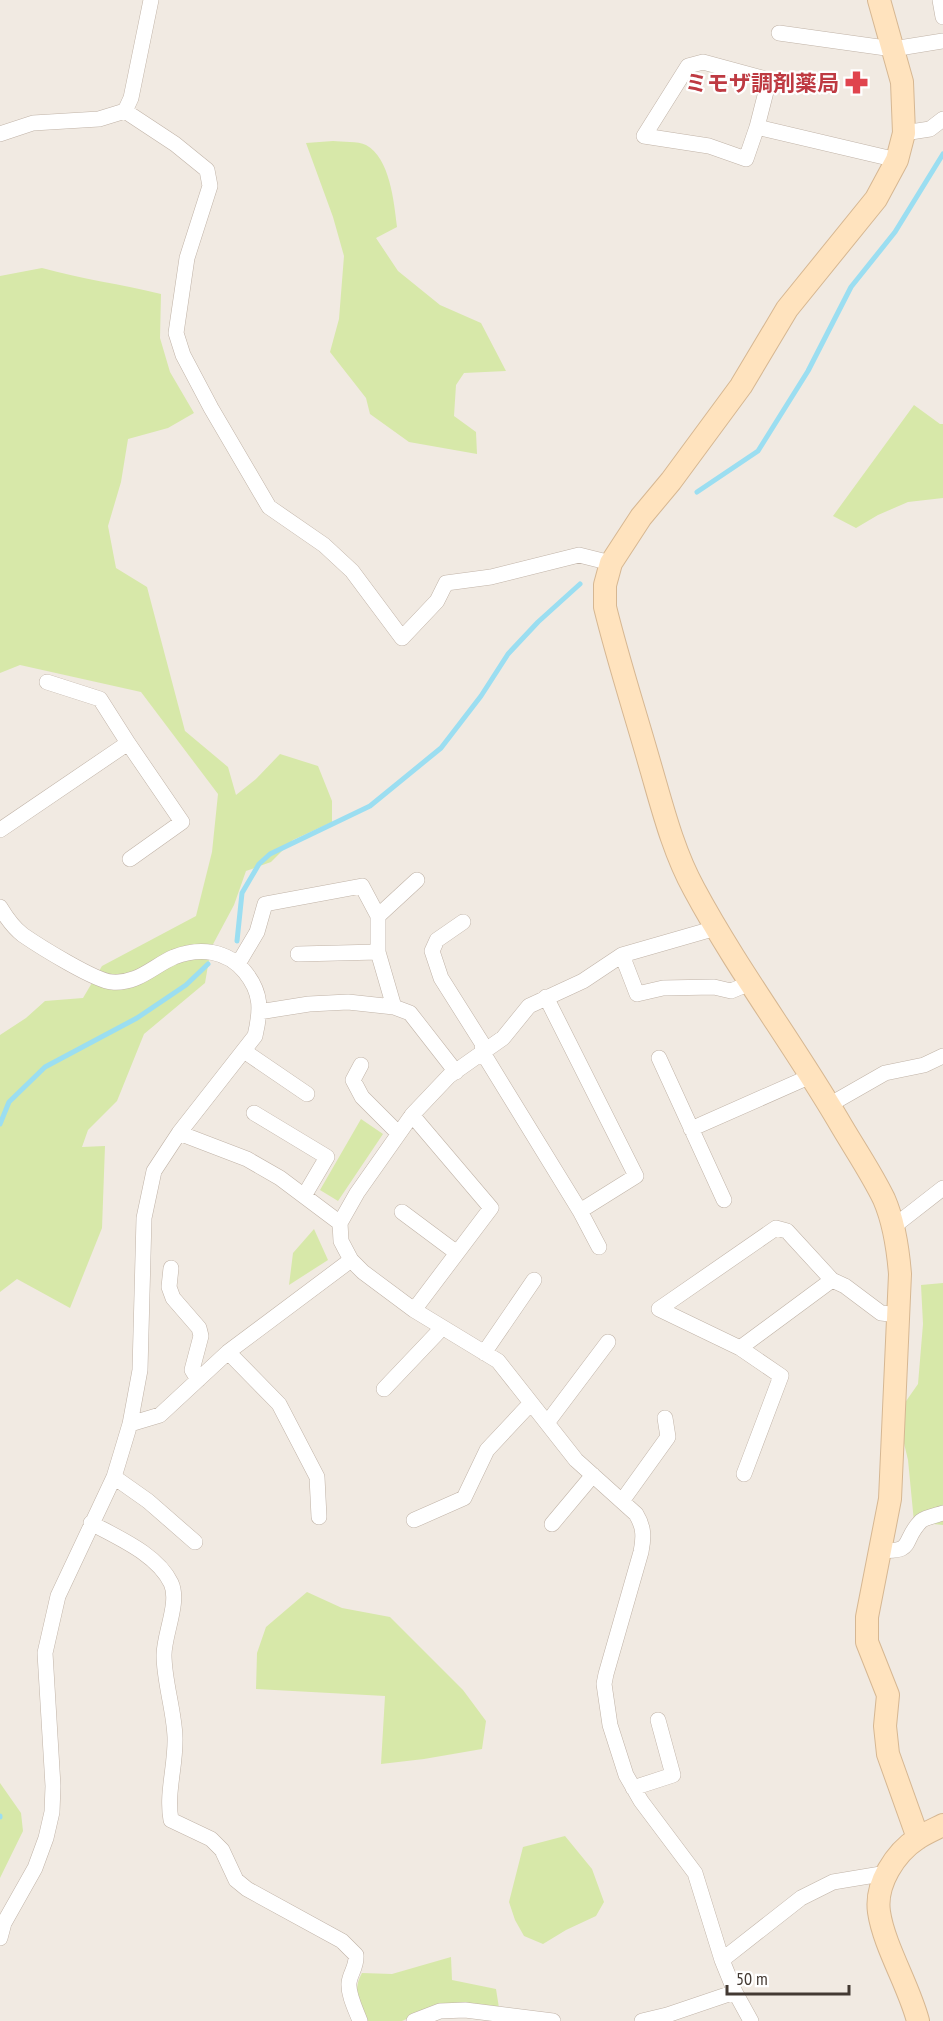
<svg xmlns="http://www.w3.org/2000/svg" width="943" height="2021" font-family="'PT Sans Narrow','Noto Sans JP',sans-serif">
  <rect width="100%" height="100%" fill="#f1eae2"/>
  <!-- green -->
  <path fill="#d7e8a9" d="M 333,141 C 342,142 358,141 366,145 C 390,158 394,202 397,227 L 376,238 L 398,271 L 440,305 L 481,323 L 506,371 L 464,373 L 456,385 L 454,416 L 476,432 L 477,454 L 409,442 L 370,414 L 366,398 L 330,352 L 339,319 L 344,256 L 333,217 L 306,143 Z
    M 42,268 C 81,279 121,284 161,294 L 160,338 L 170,372 L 194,413 L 168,428 L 128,439 L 121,482 L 108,526 L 116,568 L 147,587 L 185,731 L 228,767 L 236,795 L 256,779 L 280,754 L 318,766 L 332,801 L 332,822 L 293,840 L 271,862 L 246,871 L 234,905 L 211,948 L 205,983 L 144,1034 L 117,1101 L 88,1130 L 82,1147 L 105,1146 L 102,1228 L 70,1308 L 17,1279 L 0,1292 L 0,1035 L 26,1018 L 45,1001 L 83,998 L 102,966 L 196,916 L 212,852 L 218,794 L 141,692 L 20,665 L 0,673 L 0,276 Z
    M 914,405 L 940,424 L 943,424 L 943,498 L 908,502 L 878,515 L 856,528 L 833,516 Z
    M 361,1119 L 383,1134 L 338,1201 L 320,1190 Z
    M 314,1229 L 328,1260 L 289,1285 L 293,1253 Z
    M 943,1283 L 943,1525 L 914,1522 L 908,1460 L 897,1414 L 918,1384 L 923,1324 L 921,1285 Z
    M 307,1592 L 342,1608 L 390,1617 L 463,1690 L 486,1721 L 482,1749 L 424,1759 L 381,1764 L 385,1696 L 256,1689 L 257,1653 L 266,1627 Z
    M 0,1783 L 21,1813 L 23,1831 L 0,1878 Z
    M 565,1836 L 592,1869 L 604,1902 L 596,1916 L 566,1930 L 543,1944 L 524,1936 L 515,1920 L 509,1902 L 523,1847 Z
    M 451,1957 L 452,1980 L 496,1989 L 499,2008 L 440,2004 L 402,2021 L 365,2021 C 359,2004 352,1990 362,1973 L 392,1974 Z"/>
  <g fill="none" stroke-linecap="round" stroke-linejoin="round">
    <!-- stream -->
    <path stroke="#9bdef1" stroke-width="5" d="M 697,492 L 758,451 L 808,371 L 851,287 L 895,232 L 943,154
      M 237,941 L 242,893 L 259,864 L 270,854 L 370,806 L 441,748 L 481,696 L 508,654 L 538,622 L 580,584
      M 0,1124 L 9,1102 L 45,1067 L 137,1018 L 186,985 L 208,964
      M 0,1816 L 0,1817"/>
    <defs>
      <path id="street" d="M 940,0 L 943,17
        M 779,33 L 893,49 L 943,41
        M 125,111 L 175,144 L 207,170 L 210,186 L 187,258 L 176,333 L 183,355 L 211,408 L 269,507 L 324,545 L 352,571 L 402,638 L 437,601 L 446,583 L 491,577 L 579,555 L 611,563
        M 757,127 L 769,80 L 703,62 L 688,66 L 644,136 L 709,146 L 746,159 L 757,127 L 897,160
        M 904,133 L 930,129 L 943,119
        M 0,134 L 33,123 L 99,119 L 125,111 L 131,98 L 151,0
        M 47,682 L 100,699 L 128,743
        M 0,830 L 128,743 L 182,822 L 130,859
        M 0,907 C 6,917 14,928 23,935 C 39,946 95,981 112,982 C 138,984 153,966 174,957 C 200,947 227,950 245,972 C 262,993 261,1010 255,1036 L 179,1133 L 154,1171 L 144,1218 L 140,1370 L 130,1424 L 114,1477 L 58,1596 L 45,1653 L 53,1786 L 52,1812 L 46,1838 L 35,1868 L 4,1923 L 0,1938
        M 378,916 L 417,880
        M 463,922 L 437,940 L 432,951 L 441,978 L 482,1043 L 483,1053 L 580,1211 L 599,1247
        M 716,928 L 622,955 L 583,981 L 529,1006 L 503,1038 L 449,1076 L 412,1115 L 357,1193 L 340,1223 L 341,1241 L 351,1260 L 363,1272 L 414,1310 L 498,1361 L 576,1460 L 636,1514 C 644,1527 644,1537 641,1552 L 606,1674 L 604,1684 L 610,1725 L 626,1775 L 641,1801 L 695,1873 L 722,1960 L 735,1992 L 751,2021
        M 298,954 L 378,952
        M 622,955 L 637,994 L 663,988 L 714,987 L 731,991 L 750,983
        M 238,964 L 257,932 L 265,904 L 362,886 L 378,916 L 378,952 L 394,1007
        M 546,997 L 636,1176 L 580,1211
        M 259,1012 L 309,1004 L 348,1002 L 394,1007 L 410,1013 L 456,1072
        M 244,1051 L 307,1094
        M 659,1058 L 724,1200
        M 361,1065 L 353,1080 L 362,1097 L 398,1133
        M 829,1105 L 885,1073 L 924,1065 L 943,1056
        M 254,1113 L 327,1157 L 304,1196
        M 412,1115 L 491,1208 L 414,1310
        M 691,1129 L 811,1076
        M 179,1133 L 247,1159 L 280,1178 L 340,1223
        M 402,1212 L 457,1253
        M 893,1227 L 943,1188
        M 171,1268 L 169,1287 L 173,1298 L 199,1328 L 201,1336 L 192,1370 L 198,1380
        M 832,1280 L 740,1348 L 659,1309 L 776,1228 L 787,1231 L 832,1280 L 845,1286 L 881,1313 L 899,1315
        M 740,1348 L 781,1376 L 744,1474
        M 228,1352 L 279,1404 L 317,1477 L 319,1517
        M 484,1353 L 534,1280
        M 384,1389 L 442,1328
        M 547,1423 L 608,1342
        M 130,1424 L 160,1415 L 228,1352 L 351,1260
        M 114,1477 L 148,1501 L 195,1542
        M 622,1501 L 668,1437 L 665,1418
        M 414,1520 L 464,1498 L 487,1450 L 531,1403
        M 91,1523 C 118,1538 157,1554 171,1583 C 180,1602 164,1634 164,1655 C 164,1681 174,1710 175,1737 C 176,1765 166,1793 171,1820 L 211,1839 L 222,1850 L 236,1880 L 247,1889 L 342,1941 L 356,1955 C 357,1967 350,1973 349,1983 C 348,1995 356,2010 360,2021
        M 552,1524 L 593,1475
        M 879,1550 C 916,1553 901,1541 921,1521 C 926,1517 937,1515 943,1513
        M 633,1788 L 673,1775 L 658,1720
        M 722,1960 L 801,1898 L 833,1882 L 887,1873
        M 414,2021 L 440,2011 L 465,2010 L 553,2021
        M 642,2021 L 667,2015 L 735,1992"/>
      <path id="secondary" d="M 879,0 L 902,82 L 904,133 L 897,160 L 876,199 L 787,309 L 741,386 L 671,481 L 641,517 L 611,563 L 605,585 L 605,607 C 618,660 635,712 650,765 C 662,806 673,851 694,889 C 737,969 792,1042 838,1120 C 853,1146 871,1172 884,1199 C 894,1222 898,1249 900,1274 L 890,1499 L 867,1617 L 867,1642 L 888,1695 L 885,1726 L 888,1754 L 918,1838
        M 918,2021 C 909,1986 884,1946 879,1912 C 875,1884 895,1853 918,1838 C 926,1833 935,1829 943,1825"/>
    </defs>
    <!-- street casing -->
    <use href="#street" stroke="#c0b3a7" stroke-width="16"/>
    <!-- secondary casing -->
    <use href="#secondary" stroke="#d6b792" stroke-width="24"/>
    <!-- street -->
    <use href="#street" stroke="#fff" stroke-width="15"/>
    <!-- secondary -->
    <use href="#secondary" stroke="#ffe3be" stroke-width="22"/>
  </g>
  <!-- icons -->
  <defs>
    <symbol id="pharmacy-bare" viewBox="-9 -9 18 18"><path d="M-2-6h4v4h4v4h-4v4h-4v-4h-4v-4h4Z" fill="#e0444e" stroke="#fff" stroke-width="2.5" paint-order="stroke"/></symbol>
  </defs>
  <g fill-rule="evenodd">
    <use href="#pharmacy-bare" x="840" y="66" width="33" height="33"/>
  </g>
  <g text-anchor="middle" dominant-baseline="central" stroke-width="4.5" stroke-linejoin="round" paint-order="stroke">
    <!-- health labels -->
    <g font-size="22" font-weight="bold" fill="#be3a42" stroke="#fff" text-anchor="end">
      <text x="839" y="83">ミモザ調剤薬局</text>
    </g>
  </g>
  <!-- scale -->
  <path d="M727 1985v9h122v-9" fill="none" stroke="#433932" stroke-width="3"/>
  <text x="736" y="1985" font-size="18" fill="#433932" stroke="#ffffff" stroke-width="4.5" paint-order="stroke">50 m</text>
</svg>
